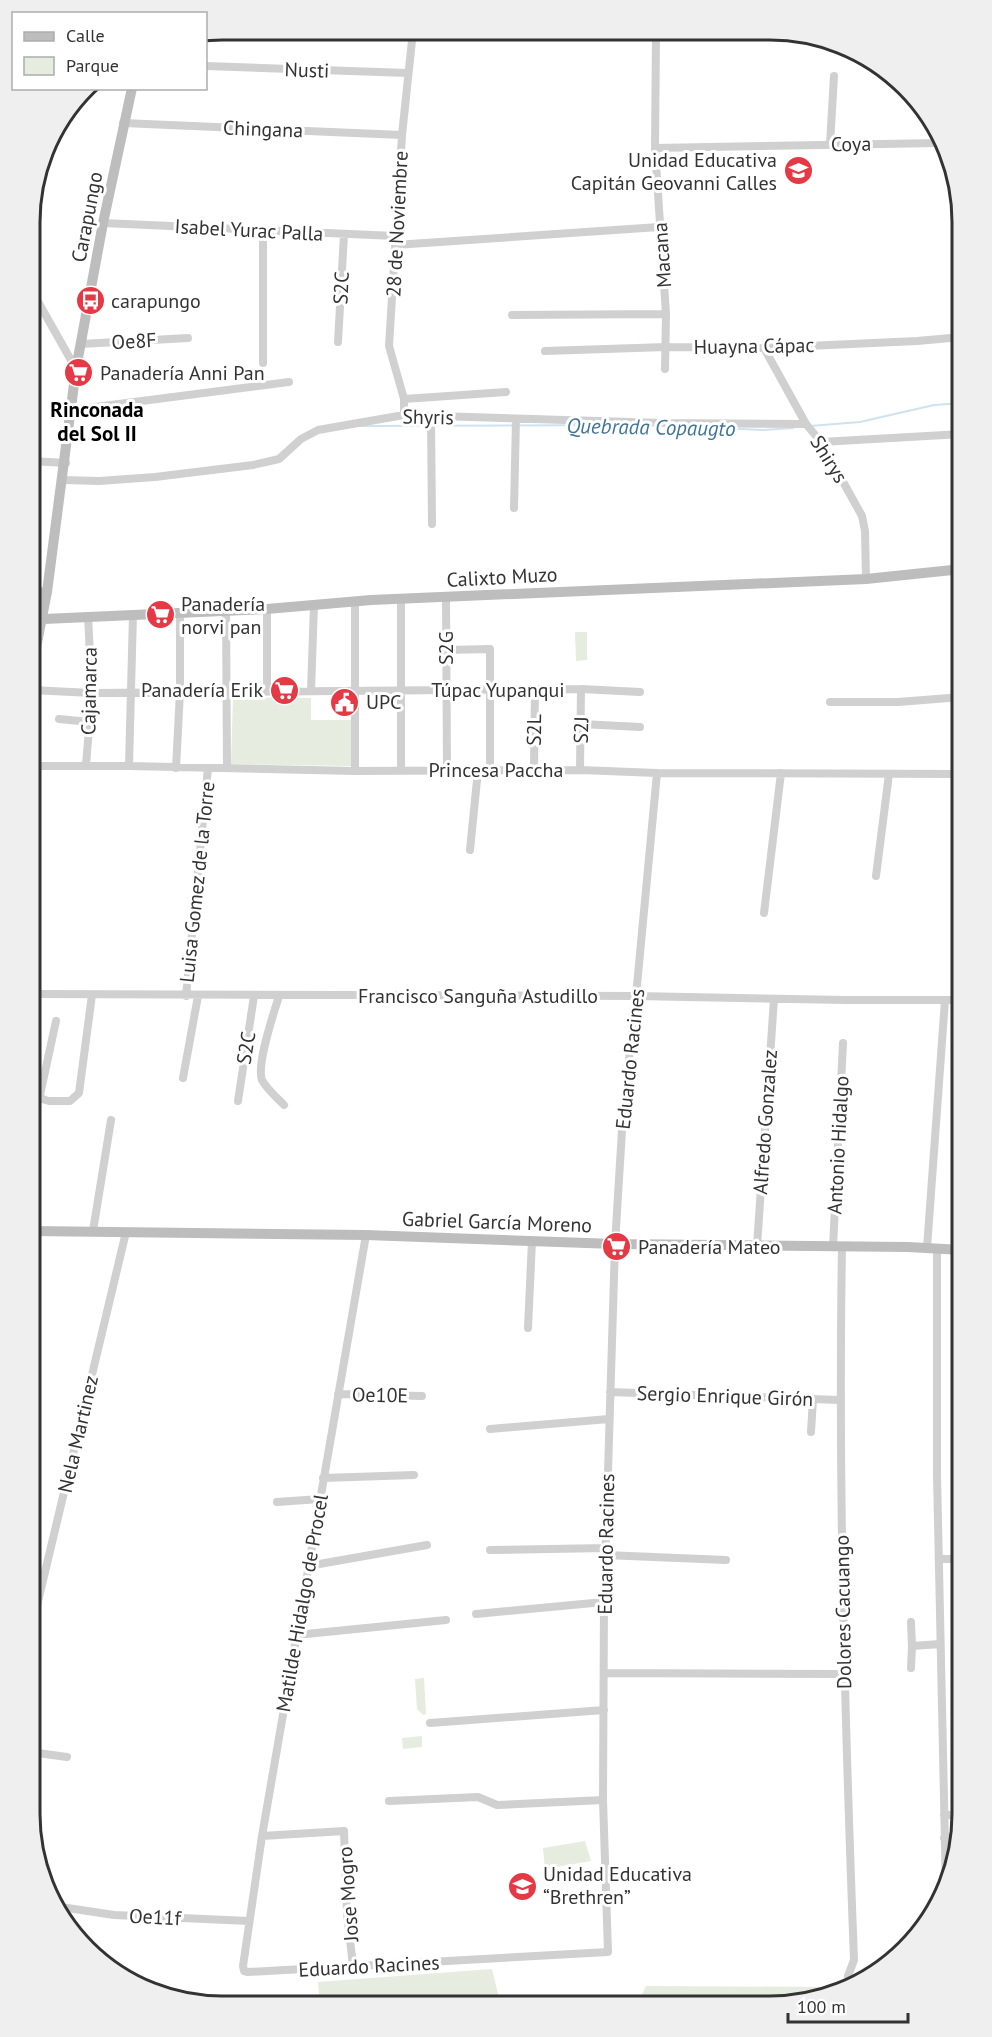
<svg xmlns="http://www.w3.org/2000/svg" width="992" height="2037" font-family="'PT Sans',sans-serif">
  <rect width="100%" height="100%" fill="#fff"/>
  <!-- green -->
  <path fill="#e6ecdf" d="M 486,32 L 615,32 L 615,38 L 485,35 Z
    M 575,632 L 587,632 L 587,660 L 576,661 Z
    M 233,697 L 311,698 L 311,720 L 352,720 L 351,766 L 231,764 Z
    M 424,1678 L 426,1714 L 423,1715 L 417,1709 L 415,1679 Z
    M 422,1736 L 422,1747 L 403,1749 L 402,1738 Z
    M 585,1841 L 591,1861 L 545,1869 L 543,1848 Z
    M 492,1969 L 501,2006 L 320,2006 L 318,1982 Z
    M 646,1986 L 832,1987 L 845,1990 C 793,2016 695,2007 636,2007 Z"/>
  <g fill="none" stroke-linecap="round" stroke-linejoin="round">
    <!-- stream -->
    <path stroke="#cfe2ee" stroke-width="2" d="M 361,426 L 616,425
      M 810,426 L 860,422 L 934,405 L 962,403
      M 694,427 L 763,430 L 793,428"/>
    <!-- street -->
    <path stroke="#d0d0d0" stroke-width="8" d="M 656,33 L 655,148 L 666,314 L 665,369
      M 206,35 L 241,36
      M 206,66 L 408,73
      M 123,123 L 402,135
      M 830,144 L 834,76
      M 655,148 L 940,143
      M 103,223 L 395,236
      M 263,230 L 263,363
      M 395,245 L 659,227
      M 32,291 L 76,369
      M 512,315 L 666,314
      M 338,342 L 344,234
      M 81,344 L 188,338
      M 764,348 L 806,424 L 821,442 L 862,516 L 865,531 L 866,579
      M 545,351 L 666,347 L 764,348 L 917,341 L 962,337
      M 404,399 L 506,392
      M 72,410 L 289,382
      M 404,415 L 404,399 L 389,346 L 402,135 L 413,31
      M 431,417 L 432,524
      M 821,442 L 962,434
      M 31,461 L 66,463
      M 63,480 L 99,481 L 155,477 L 253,465 L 279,459 L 301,439 L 318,430 L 404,415 L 663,423 L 806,424
      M 514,508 L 516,419
      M 446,597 L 447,771
      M 401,601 L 401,770
      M 226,610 L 227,768
      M 446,650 L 490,649 L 490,770
      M 31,690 L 92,693 L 581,689 L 640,692
      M 267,691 L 267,609
      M 311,691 L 314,605
      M 830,702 L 898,702 L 962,697
      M 59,719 L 90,722
      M 581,724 L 640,727
      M 86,765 L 92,693 L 88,616
      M 31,766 L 129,766 L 355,771 L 580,770 L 657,773 L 962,774
      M 129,766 L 133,614
      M 176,768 L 180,692 L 180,612
      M 580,770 L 581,689
      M 355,771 L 355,602
      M 534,771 L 535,689
      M 470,850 L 478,770
      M 876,876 L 889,774
      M 764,913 L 781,773
      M 31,994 L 636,996 L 846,1000 L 962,1000
      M 186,996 L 208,768
      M 279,996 C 274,1013 256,1064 262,1080 C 266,1088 277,1098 284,1105
      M 56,1021 L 40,1095 L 42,1099 L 49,1101 L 70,1101 L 79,1093 L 92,995
      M 183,1078 L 198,996
      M 238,1101 L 254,996
      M 93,1231 L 111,1120
      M 366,1235 L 262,1836 L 243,1966 L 244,1971 L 248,1972 L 608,1952 L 603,1800 L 604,1602 L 615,1244 L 623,1114 L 636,996 L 657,773
      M 757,1246 L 774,999
      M 833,1247 L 843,1043
      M 842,1247 C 838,1485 845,1722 854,1960 L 848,1976
      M 927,1248 L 945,1000
      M 937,1249 L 937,1475 L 946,1891
      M 528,1328 L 532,1241
      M 610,1392 L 839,1400
      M 338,1394 L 422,1396
      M 490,1429 L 609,1419
      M 811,1432 L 813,1399
      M 323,1478 L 414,1475
      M 277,1502 L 320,1499
      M 490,1550 L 606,1548
      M 605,1555 L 726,1560
      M 939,1559 L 962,1559
      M 308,1566 L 427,1545
      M 476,1614 L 604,1602
      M 911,1622 L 912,1646 L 940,1644
      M 30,1635 L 126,1232
      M 296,1635 L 446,1620
      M 911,1668 L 912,1646
      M 604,1673 L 844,1674
      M 430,1723 L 604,1710
      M 30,1752 L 67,1757
      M 389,1801 L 478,1797 L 497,1805 L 603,1800
      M 944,1815 L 962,1815
      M 262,1836 L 344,1831 L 347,1913 L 353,1966
      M 944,1838 L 959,1837
      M 61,1907 L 114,1915 L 249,1921"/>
    <!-- secondary -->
    <path stroke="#bdbdbd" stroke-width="10" d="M 31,593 L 47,592
      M 44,619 L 267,609 L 371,600 L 866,579 L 962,569
      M 31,673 L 47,592 L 76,369 L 103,223 L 132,88
      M 31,1231 L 366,1235 L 615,1244 L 908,1247 L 962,1250"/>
  </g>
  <!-- icons -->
  <defs>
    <symbol id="university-disc" viewBox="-11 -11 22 22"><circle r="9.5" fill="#e63946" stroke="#fff"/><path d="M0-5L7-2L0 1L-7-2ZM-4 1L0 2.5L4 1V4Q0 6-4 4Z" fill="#fff"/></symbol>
    <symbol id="bus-disc" viewBox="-11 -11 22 22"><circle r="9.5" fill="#e63946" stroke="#fff"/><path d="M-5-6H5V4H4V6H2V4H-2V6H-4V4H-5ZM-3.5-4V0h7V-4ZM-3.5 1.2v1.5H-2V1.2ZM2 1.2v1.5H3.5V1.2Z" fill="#fff"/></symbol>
    <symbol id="supermarket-disc" viewBox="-11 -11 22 22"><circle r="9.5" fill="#e63946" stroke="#fff"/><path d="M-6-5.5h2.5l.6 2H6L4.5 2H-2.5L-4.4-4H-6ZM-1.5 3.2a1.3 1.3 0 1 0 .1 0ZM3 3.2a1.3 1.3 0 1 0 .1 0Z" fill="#fff"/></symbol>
    <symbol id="civic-disc" viewBox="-11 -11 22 22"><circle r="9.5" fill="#e63946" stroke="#fff"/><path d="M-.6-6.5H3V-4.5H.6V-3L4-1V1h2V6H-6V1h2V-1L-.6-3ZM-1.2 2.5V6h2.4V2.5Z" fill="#fff"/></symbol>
    <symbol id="school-disc" viewBox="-11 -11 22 22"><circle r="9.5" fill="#e63946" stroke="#fff"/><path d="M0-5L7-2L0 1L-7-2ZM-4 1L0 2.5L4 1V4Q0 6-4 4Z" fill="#fff"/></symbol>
  </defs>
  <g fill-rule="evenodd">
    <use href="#university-disc" x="782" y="154" width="33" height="33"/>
    <use href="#bus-disc" x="74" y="284" width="33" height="33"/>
    <use href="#supermarket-disc" x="62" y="356" width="33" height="33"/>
    <use href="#supermarket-disc" x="144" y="598" width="33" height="33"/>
    <use href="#supermarket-disc" x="268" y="674" width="33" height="33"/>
    <use href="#civic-disc" x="328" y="686" width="33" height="33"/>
    <use href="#supermarket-disc" x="600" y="1230" width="33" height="33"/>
    <use href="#school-disc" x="506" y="1870" width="33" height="33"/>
  </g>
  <g text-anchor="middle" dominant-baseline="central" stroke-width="6" stroke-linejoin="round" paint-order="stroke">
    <!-- street labels -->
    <g font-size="20" fill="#333" stroke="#fff">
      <text transform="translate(307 70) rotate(2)">Nusti</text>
      <text transform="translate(263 129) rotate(2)">Chingana</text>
      <text transform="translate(851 144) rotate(-1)">Coya</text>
      <text transform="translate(87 217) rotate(-79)">Carapungo</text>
      <text transform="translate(397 224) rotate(-87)">28 de Noviembre</text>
      <text transform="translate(249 230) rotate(3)">Isabel Yurac Palla</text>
      <text transform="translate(662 255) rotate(-94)">Macana</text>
      <text transform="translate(341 288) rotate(-87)">S2C</text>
      <text transform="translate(134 341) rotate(-3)">Oe8F</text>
      <text transform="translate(754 346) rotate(-1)">Huayna Cápac</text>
      <text transform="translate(428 417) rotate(1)">Shyris</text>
      <text transform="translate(829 459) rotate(58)">Shirys</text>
      <text transform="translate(502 577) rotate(-3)">Calixto Muzo</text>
      <text transform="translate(446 648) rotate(-90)">S2G</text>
      <text x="498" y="690">Túpac Yupanqui</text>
      <text transform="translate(89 691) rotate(-89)">Cajamarca</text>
      <text transform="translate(534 730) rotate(-89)">S2L</text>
      <text transform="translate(581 730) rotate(-89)">S2J</text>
      <text x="496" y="770">Princesa Paccha</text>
      <text transform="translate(197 882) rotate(-84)">Luisa Gomez de la Torre</text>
      <text x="478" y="996">Francisco Sanguña Astudillo</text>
      <text transform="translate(246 1048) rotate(-81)">S2C</text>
      <text transform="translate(630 1059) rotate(-84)">Eduardo Racines</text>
      <text transform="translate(765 1122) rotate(-86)">Alfredo Gonzalez</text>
      <text transform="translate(838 1145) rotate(-87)">Antonio Hidalgo</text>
      <text transform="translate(497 1222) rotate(2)">Gabriel García Moreno</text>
      <text transform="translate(380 1395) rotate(1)">Oe10E</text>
      <text transform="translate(725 1396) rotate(2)">Sergio Enrique Girón</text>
      <text transform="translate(78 1434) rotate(-77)">Nela Martinez</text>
      <text transform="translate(606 1544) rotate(-89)">Eduardo Racines</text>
      <text transform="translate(302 1603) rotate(-80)">Matilde Hidalgo de Procel</text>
      <text transform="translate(843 1612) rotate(-91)">Dolores Cacuango</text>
      <text transform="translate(348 1894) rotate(-94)">Jose Mogro</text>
      <text transform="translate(155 1917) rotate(3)">Oe11f</text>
      <text transform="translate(369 1966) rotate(-3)">Eduardo Racines</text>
    </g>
    <!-- poi labels -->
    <g font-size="20" fill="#333" stroke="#fff" text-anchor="start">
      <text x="777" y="160" text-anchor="end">Unidad Educativa<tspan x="777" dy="23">Capitán Geovanni Calles</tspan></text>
      <text x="111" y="301">carapungo</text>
      <text x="100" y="373">Panadería Anni Pan</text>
      <text x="181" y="604">Panadería<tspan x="181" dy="23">norvi pan</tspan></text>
      <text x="263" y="690" text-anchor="end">Panadería Erik</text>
      <text x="366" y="702">UPC</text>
      <text x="638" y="1247">Panadería Mateo</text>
      <text x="543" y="1874">Unidad Educativa<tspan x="543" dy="23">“Brethren”</tspan></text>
    </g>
    <!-- neighbourhood labels -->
    <g font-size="21" font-weight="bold" fill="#000" stroke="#fff">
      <text x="97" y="409">Rinconada<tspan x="97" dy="24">del Sol II</tspan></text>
    </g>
    <!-- water labels -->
    <g font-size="21" font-style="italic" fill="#3f7597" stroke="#fff">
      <text transform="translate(651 427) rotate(1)">Quebrada Copaugto</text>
    </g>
  </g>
  <!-- crop -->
  <path d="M0 0H992V2037H0ZM222 40H770A182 182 0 0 1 952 222V1814A182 182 0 0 1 770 1996H222A182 182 0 0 1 40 1814V222A182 182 0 0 1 222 40Z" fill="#efefef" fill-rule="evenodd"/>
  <path fill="none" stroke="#333" stroke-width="3" d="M222 40H770A182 182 0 0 1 952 222V1814A182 182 0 0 1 770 1996H222A182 182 0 0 1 40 1814V222A182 182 0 0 1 222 40Z"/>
  <!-- legend -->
  <rect x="12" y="12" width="195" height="78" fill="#ffffff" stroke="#adadad" stroke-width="1.5"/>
  <rect x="24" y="32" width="30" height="9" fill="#bdbdbd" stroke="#adadad" stroke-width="1.5"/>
  <text x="66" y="42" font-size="18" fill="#333333">Calle</text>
  <rect x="24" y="57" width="30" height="18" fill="#e6ecdf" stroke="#adadad" stroke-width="1.5"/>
  <text x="66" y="72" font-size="18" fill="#333333">Parque</text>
  <!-- scale -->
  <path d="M788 2013v9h120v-9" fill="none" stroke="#333333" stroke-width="3"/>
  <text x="797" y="2013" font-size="18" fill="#333333" stroke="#ffffff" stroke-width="4.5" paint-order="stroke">100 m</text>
</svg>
